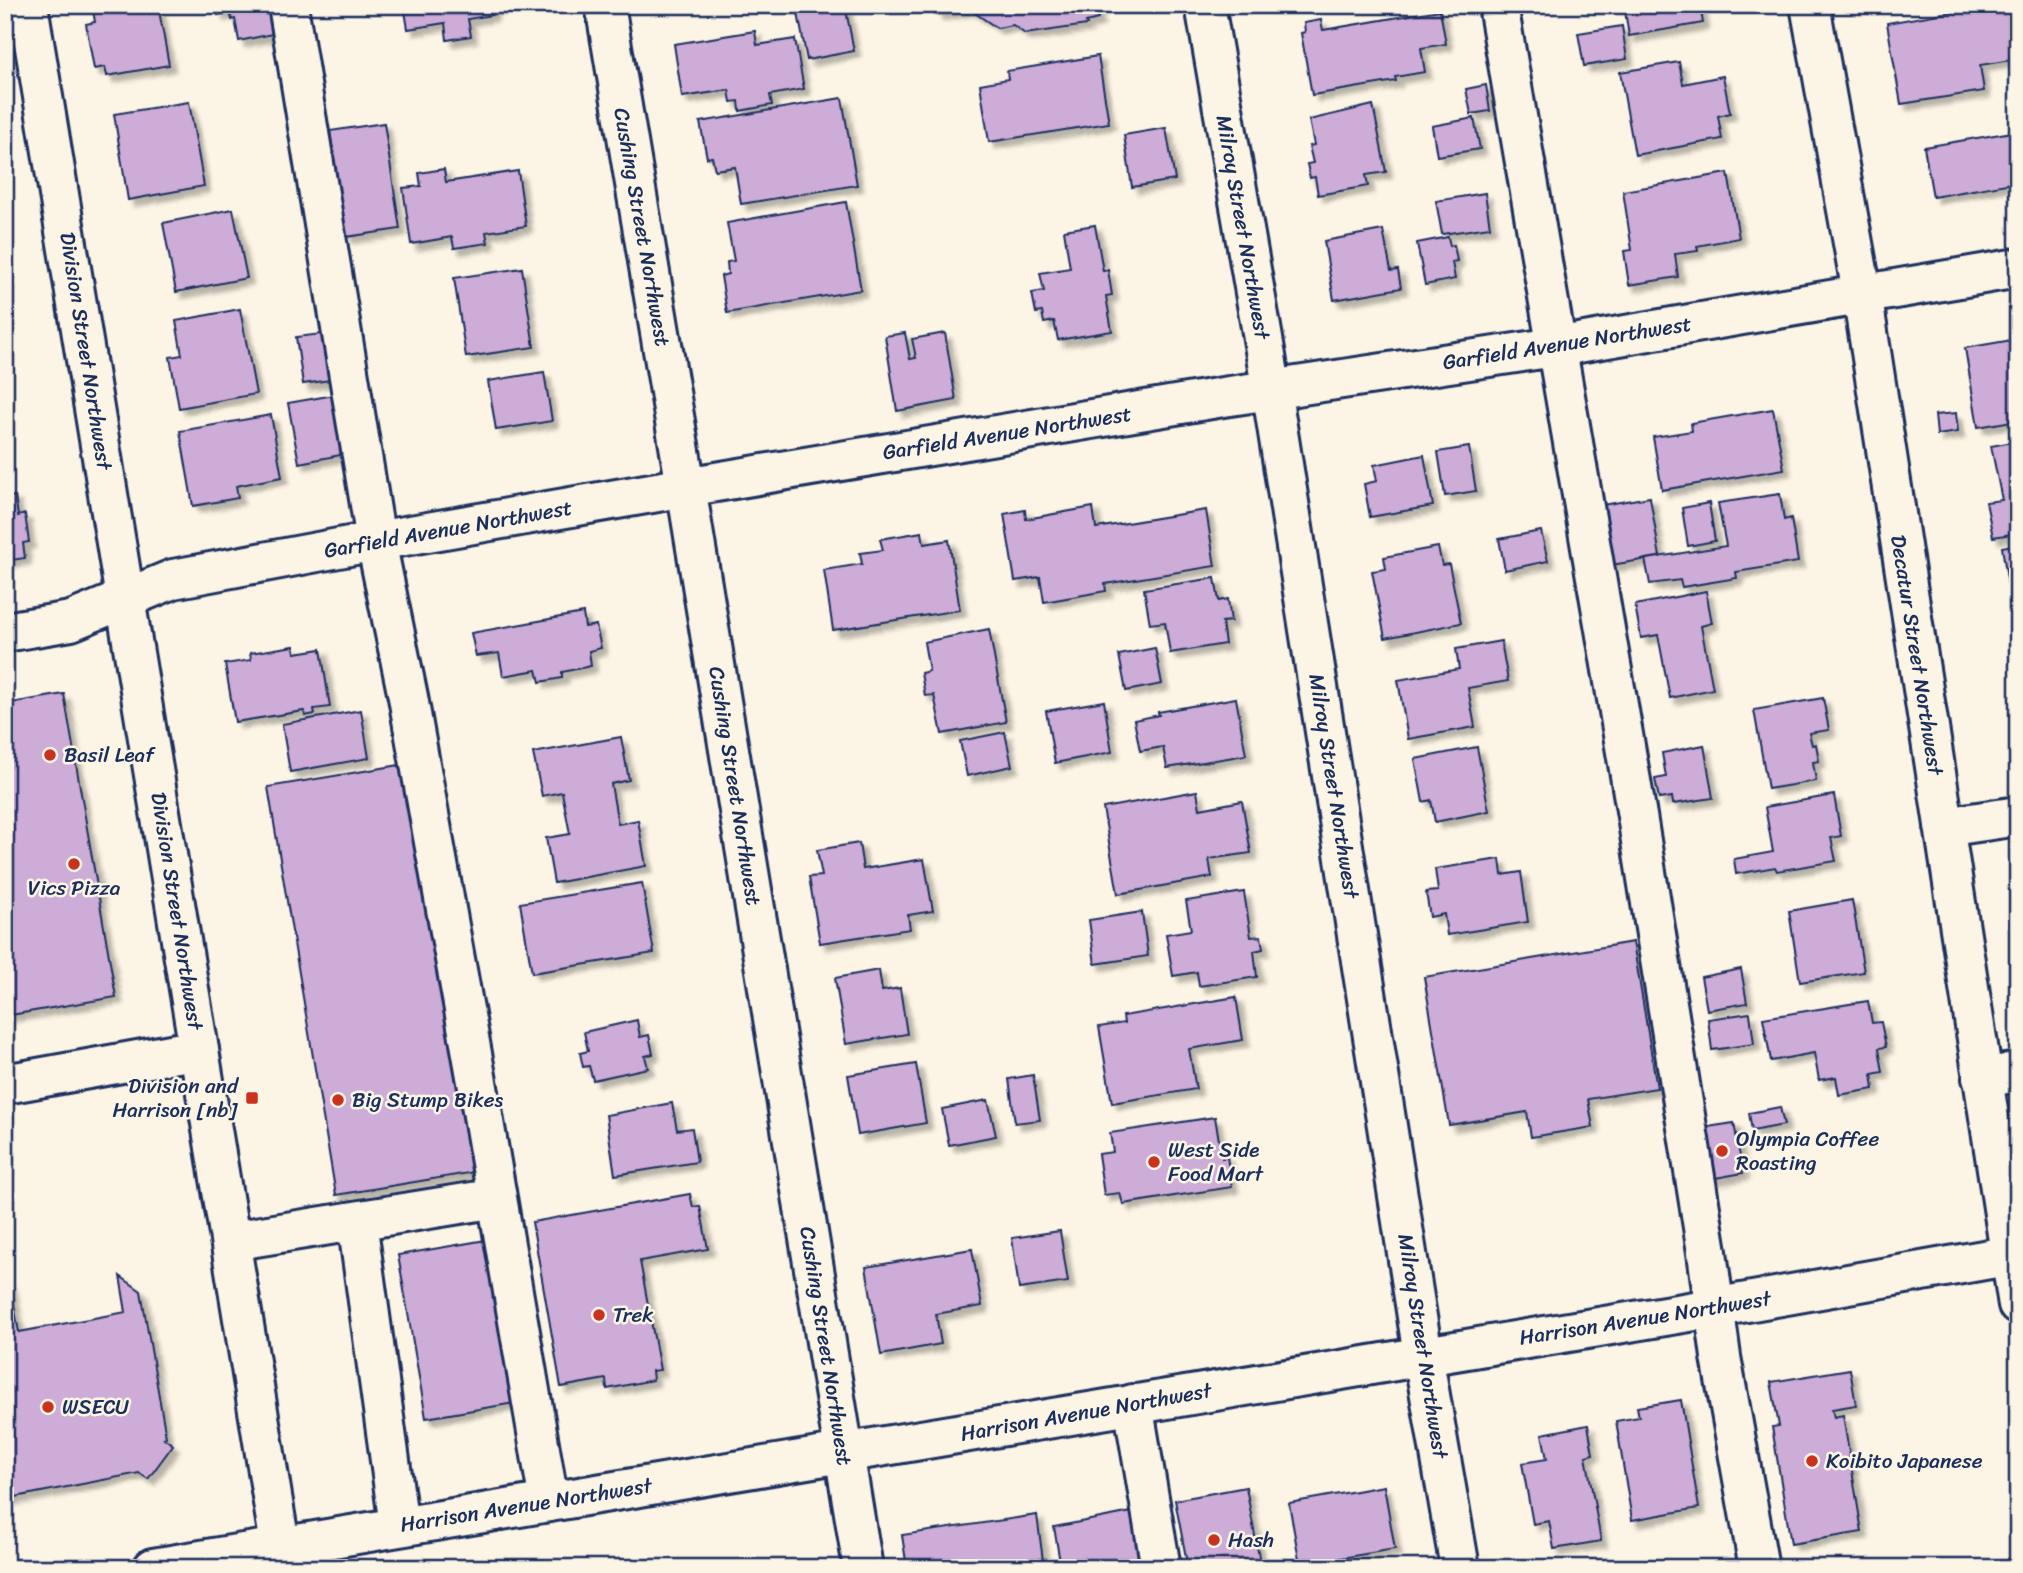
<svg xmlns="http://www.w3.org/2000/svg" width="2023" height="1573" font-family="Sriracha,sans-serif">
  <defs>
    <filter id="shadow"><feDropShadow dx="6" dy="6" stdDeviation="2" flood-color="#0004"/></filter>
  </defs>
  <rect width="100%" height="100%" fill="#fcf5e5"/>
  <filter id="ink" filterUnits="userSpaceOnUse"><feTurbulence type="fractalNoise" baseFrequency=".0143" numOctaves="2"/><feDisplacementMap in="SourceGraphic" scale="14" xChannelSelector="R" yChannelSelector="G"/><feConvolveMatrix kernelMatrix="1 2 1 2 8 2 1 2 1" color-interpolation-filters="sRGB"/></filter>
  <g filter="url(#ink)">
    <!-- building -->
    <path fill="#cdacd7" stroke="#1b2f5e" stroke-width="2" filter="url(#shadow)" d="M 118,5 L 158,5 L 169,65 L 107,76 L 105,67 L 94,69 L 86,24 L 95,22 L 93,10 Z
      M 216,5 L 271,5 L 277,33 L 239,41 L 235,19 L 232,20 L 230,12 L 218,15 Z
      M 404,5 L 500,5 L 501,7 L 491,9 L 492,15 L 468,19 L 471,36 L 447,40 L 445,23 L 408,29 Z
      M 812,5 L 845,5 L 854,51 L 807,60 L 797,8 Z
      M 936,5 L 1096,5 L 1098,19 L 1086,22 L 1087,25 L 1025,34 L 1013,25 L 997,28 L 969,9 L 937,14 Z
      M 1624,5 L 1700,5 L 1703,23 L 1629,36 Z
      M 1991,5 L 2018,5 L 2018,59 L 1980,65 L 1984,91 L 1901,104 L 1887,23 Z
      M 1440,10 L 1446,44 L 1421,48 L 1425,72 L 1395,77 L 1396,81 L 1312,95 L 1301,33 L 1305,32 L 1304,23 L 1321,20 L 1323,30 Z
      M 1622,26 L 1627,59 L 1584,66 L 1578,33 Z
      M 755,31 L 757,45 L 795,39 L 804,89 L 770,95 L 772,105 L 740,111 L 739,101 L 731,102 L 729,90 L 682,97 L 674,44 Z
      M 1098,56 L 1109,123 L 989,142 L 980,84 L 1008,79 L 1007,71 Z
      M 1679,62 L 1683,84 L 1723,76 L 1730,113 L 1718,116 L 1722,139 L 1635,155 L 1620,72 Z
      M 1486,85 L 1490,111 L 1471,114 L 1466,89 Z
      M 842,98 L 857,185 L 741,204 L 735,167 L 715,170 L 712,157 L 707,158 L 700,122 Z
      M 189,102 L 204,186 L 128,200 L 114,114 Z
      M 1373,105 L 1386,172 L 1366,175 L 1368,186 L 1318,195 L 1315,177 L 1310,178 L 1307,164 L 1313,163 L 1309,146 L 1314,145 L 1309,120 Z
      M 1474,118 L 1480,149 L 1437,156 L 1432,126 Z
      M 384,123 L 400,229 L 346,237 L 330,131 Z
      M 1166,128 L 1175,180 L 1132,187 L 1124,135 Z
      M 2018,131 L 2018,182 L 1933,197 L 1924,147 Z
      M 444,169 L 446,182 L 518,171 L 526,226 L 486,232 L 488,243 L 454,248 L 452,237 L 411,244 L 403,188 L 421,186 L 419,173 Z
      M 1728,173 L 1739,238 L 1697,246 L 1698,251 L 1675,254 L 1678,277 L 1629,285 L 1624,251 L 1632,250 L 1623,191 Z
      M 1485,193 L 1490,227 L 1442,234 L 1436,201 Z
      M 846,202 L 861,290 L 727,313 L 721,276 L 728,274 L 727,262 L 734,261 L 727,223 Z
      M 233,209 L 247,278 L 176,292 L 163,223 Z
      M 1095,225 L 1103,271 L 1108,270 L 1112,295 L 1106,296 L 1112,331 L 1058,340 L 1054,321 L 1044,323 L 1042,312 L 1036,313 L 1032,293 L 1044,291 L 1040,273 L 1070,268 L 1064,230 Z
      M 1383,230 L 1391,271 L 1398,270 L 1401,288 L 1334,300 L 1324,241 Z
      M 1448,237 L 1450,246 L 1454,245 L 1457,261 L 1452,262 L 1455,279 L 1425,285 L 1417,243 Z
      M 522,268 L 534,347 L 466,357 L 454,278 Z
      M 240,309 L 256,394 L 179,408 L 170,357 L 182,355 L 176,321 Z
      M 330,333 L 337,379 L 303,384 L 296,337 Z
      M 905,333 L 910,359 L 916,358 L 912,339 L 945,333 L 956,400 L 897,411 L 885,336 Z
      M 2018,339 L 2018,420 L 1978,427 L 1965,348 Z
      M 544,372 L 552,421 L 496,430 L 488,381 Z
      M 340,394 L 351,453 L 299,463 L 288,403 Z
      M 1773,409 L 1784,469 L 1662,490 L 1653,437 L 1692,431 L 1691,423 Z
      M 1956,413 L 1958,432 L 1937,435 L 1935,415 Z
      M 271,415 L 282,477 L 236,486 L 238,498 L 193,506 L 180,431 Z
      M 2018,441 L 2018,533 L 1993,537 L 1986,502 L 2002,500 L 1991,446 Z
      M 1469,447 L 1476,491 L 1445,496 L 1438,452 Z
      M 1424,455 L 1433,506 L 1370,517 L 1364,484 L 1377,481 L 1374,465 Z
      M 1780,494 L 1784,520 L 1791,518 L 1798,562 L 1736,572 L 1737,578 L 1682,587 L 1680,580 L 1650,584 L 1645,559 L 1726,546 L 1718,503 Z
      M 15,496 L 18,516 L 25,514 L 29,542 L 23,543 L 25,558 L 5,561 L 5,497 Z
      M 1650,497 L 1660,557 L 1611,565 L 1602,505 Z
      M 1709,503 L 1715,541 L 1688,546 L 1682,508 Z
      M 1093,507 L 1096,528 L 1206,510 L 1215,566 L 1105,584 L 1106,591 L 1044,602 L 1040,577 L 1015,581 L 1004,514 L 1025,510 L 1026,519 Z
      M 1541,531 L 1548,561 L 1505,570 L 1499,539 Z
      M 922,532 L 924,544 L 949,540 L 960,610 L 833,630 L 824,570 L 862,564 L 860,553 L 883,550 L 880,539 Z
      M 2018,544 L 2018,602 L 2011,604 L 2002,547 Z
      M 1438,547 L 1442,565 L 1449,564 L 1461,623 L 1385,638 L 1372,571 L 1386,569 L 1384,557 Z
      M 1215,578 L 1219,601 L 1228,599 L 1231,621 L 1222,622 L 1225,644 L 1170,653 L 1165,622 L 1150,624 L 1144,589 Z
      M 1706,591 L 1712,623 L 1701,626 L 1713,689 L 1670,698 L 1658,635 L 1641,638 L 1635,605 Z
      M 583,613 L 585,627 L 596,625 L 601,648 L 589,651 L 591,666 L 562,672 L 562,678 L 540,682 L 537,670 L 503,676 L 499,653 L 476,656 L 471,633 Z
      M 989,629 L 1006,722 L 942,734 L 934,695 L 925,696 L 921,673 L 929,671 L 924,642 Z
      M 1501,641 L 1508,681 L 1468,688 L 1475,727 L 1408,739 L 1398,680 L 1459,669 L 1456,649 Z
      M 294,646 L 295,653 L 321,649 L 330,707 L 314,709 L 315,714 L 305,716 L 304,711 L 235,722 L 225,664 L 251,660 L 250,653 Z
      M 1155,648 L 1162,684 L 1126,691 L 1119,655 Z
      M 64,694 L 116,997 L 5,1016 L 5,704 Z
      M 1236,698 L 1246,755 L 1167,768 L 1163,747 L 1140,751 L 1134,720 L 1159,715 L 1158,712 Z
      M 1823,698 L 1829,730 L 1809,733 L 1812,745 L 1816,744 L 1819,761 L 1813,762 L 1816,781 L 1768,789 L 1754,710 Z
      M 1104,701 L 1112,752 L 1055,763 L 1046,711 Z
      M 361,710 L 369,758 L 290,772 L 282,724 Z
      M 1005,732 L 1012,766 L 967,776 L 960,741 Z
      M 621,737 L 629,780 L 611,784 L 618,824 L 638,820 L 646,866 L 554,883 L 546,838 L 570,834 L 562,792 L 542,796 L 533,753 Z
      M 1704,745 L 1713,798 L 1673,804 L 1672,797 L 1659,799 L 1655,779 L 1666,777 L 1662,753 Z
      M 1477,747 L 1489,811 L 1435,822 L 1431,800 L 1423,802 L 1415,759 Z
      M 412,763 L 481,1171 L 336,1195 L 268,787 Z
      M 1197,791 L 1200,809 L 1242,801 L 1251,853 L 1209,859 L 1212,877 L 1118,894 L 1103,808 Z
      M 1834,795 L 1841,836 L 1831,838 L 1836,861 L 1777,871 L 1775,867 L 1736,874 L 1734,859 L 1773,852 L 1765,807 Z
      M 859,843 L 863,869 L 924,859 L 933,911 L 908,915 L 910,929 L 820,943 L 809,877 L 822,876 L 817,850 Z
      M 1500,859 L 1502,875 L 1521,872 L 1528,922 L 1447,935 L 1444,914 L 1430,917 L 1426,892 L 1438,891 L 1435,869 Z
      M 642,883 L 654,953 L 532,973 L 520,903 Z
      M 1244,892 L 1251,937 L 1261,936 L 1263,949 L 1254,951 L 1257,977 L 1199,986 L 1197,972 L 1173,976 L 1166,934 L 1191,930 L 1186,901 Z
      M 1852,900 L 1864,972 L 1800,982 L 1789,911 Z
      M 1142,912 L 1148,956 L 1095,964 L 1089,920 Z
      M 1633,942 L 1657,1088 L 1588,1099 L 1593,1127 L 1531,1137 L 1527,1112 L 1449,1125 L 1424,977 Z
      M 1741,969 L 1747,1003 L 1707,1010 L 1701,977 Z
      M 879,970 L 882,991 L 900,988 L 907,1034 L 846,1044 L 835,978 Z
      M 1236,997 L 1243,1040 L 1189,1049 L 1196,1089 L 1112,1103 L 1099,1027 L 1124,1023 L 1123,1016 Z
      M 1868,1001 L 1872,1023 L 1881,1022 L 1886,1047 L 1879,1048 L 1883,1072 L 1872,1074 L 1874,1089 L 1839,1095 L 1836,1077 L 1819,1080 L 1814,1053 L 1771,1061 L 1763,1018 Z
      M 1750,1013 L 1754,1044 L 1712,1050 L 1708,1019 Z
      M 637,1020 L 640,1037 L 649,1035 L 653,1054 L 645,1056 L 648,1068 L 593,1080 L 589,1066 L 583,1067 L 580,1053 L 588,1051 L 584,1032 Z
      M 916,1064 L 926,1123 L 858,1135 L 848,1075 Z
      M 1033,1075 L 1040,1120 L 1015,1123 L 1009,1079 Z
      M 988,1100 L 996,1136 L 949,1145 L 942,1109 Z
      M 672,1103 L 677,1130 L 692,1128 L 697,1162 L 615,1175 L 606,1115 Z
      M 1780,1107 L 1784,1125 L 1752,1131 L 1749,1113 Z
      M 1215,1117 L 1222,1158 L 1227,1157 L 1232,1187 L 1123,1204 L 1120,1193 L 1104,1195 L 1098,1154 L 1113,1152 L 1110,1133 Z
      M 1734,1123 L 1743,1173 L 1710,1179 L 1701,1128 Z
      M 690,1194 L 693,1207 L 700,1206 L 708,1249 L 640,1261 L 660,1370 L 652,1371 L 653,1380 L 607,1389 L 606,1379 L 561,1387 L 532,1222 Z
      M 1060,1231 L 1068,1282 L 1019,1289 L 1012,1238 Z
      M 492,1239 L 520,1402 L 426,1418 L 398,1255 Z
      M 972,1249 L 982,1306 L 936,1314 L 941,1344 L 881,1355 L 866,1267 Z
      M 120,1276 L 141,1291 L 166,1437 L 164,1438 L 173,1445 L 148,1479 L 139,1473 L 5,1499 L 5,1285 L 10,1284 L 19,1332 L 126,1312 Z
      M 1850,1369 L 1856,1405 L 1832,1409 L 1834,1417 L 1843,1415 L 1862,1532 L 1791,1544 L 1772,1427 L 1779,1426 L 1771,1382 Z
      M 1681,1400 L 1699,1508 L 1632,1520 L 1616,1421 L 1639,1417 L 1637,1407 Z
      M 1588,1425 L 1593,1454 L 1586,1456 L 1601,1541 L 1554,1549 L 1549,1521 L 1533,1524 L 1522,1463 L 1547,1459 L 1542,1434 Z
      M 1384,1486 L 1395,1549 L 1300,1565 L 1289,1503 Z
      M 1246,1487 L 1261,1568 L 1188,1568 L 1175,1500 Z
      M 1137,1511 L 1147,1568 L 1061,1568 L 1054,1527 Z
      M 1037,1515 L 1044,1568 L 907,1568 L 902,1535 Z"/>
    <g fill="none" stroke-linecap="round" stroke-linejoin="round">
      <defs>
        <path id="minor" d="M 28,5 L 280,1545
          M 288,5 L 376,541 L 408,697 L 481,1104 L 549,1502
          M 605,5 L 686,487 L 863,1568
          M 1205,5 L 1266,356 L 1423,1355 L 1460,1568
          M 1498,5 L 1637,816 L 1707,1252 L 1721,1357 L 1759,1568
          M 1810,5 L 1862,293 L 2018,1305
          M 5,632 L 71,621 L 173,579 L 376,541 L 686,487 L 1223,397 L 1555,347 L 2018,268
          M 1944,827 L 2018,816
          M 1982,1078 L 2018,1072
          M 5,1084 L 199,1049
          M 357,1221 L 399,1526
          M 231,1241 L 497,1198
          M 1133,1404 L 1161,1568"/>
        <path id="major" d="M 153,1568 L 1713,1308 L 2018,1254"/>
      </defs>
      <!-- minor casing -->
      <use href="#minor" stroke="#1b2f5e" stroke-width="44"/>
      <!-- major casing -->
      <use href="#major" stroke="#1b2f5e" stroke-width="44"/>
      <!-- minor -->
      <use href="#minor" stroke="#fcf5e5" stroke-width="38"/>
      <!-- major -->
      <use href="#major" stroke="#fcf5e5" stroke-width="38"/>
    </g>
  </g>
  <!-- markers -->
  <g fill="#c8321e" stroke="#fcf5e5" stroke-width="2.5">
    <circle cx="50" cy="755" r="7"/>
    <circle cx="74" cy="864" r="7"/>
    <rect x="245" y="1091" width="14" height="14" rx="3.5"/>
    <circle cx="338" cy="1100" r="7"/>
    <circle cx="1722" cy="1151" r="7"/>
    <circle cx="1154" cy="1162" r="7"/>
    <circle cx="599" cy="1315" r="7"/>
    <circle cx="48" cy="1407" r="7"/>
    <circle cx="1812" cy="1461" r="7"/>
    <circle cx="1214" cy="1540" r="7"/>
  </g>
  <g text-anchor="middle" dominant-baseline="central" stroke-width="5" stroke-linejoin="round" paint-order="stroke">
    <!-- street labels -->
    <g font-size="21" fill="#1b2f5e" stroke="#fcf5e5">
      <text transform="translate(642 227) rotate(80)">Cushing Street Northwest</text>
      <text transform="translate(1243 227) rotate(80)">Milroy Street Northwest</text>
      <text transform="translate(1567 343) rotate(-9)">Garfield Avenue Northwest</text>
      <text transform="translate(86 351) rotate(81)">Division Street Northwest</text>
      <text transform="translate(1007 433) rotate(-9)">Garfield Avenue Northwest</text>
      <text transform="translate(448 529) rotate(-10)">Garfield Avenue Northwest</text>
      <text transform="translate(1917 655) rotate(81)">Decatur Street Northwest</text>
      <text transform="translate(735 786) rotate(81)">Cushing Street Northwest</text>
      <text transform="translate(1334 786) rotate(81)">Milroy Street Northwest</text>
      <text transform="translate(177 911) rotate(81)">Division Street Northwest</text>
      <text transform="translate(1645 1318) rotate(-9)">Harrison Avenue Northwest</text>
      <text transform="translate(826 1346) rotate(81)">Cushing Street Northwest</text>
      <text transform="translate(1423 1346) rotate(81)">Milroy Street Northwest</text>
      <text transform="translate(1086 1412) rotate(-10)">Harrison Avenue Northwest</text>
      <text transform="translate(526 1505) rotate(-9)">Harrison Avenue Northwest</text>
    </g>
    <!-- poi labels -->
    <g font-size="21" fill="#1b2f5e" stroke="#fcf5e5" text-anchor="start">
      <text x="64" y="755">Basil Leaf</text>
      <text x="74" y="888" text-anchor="middle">Vics Pizza</text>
      <text x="238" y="1086" text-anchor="end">Division and<tspan x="238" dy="24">Harrison [nb]</tspan></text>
      <text x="352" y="1100">Big Stump Bikes</text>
      <text x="1736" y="1139">Olympia Coffee<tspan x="1736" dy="24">Roasting</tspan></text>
      <text x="1168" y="1150">West Side<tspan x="1168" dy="24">Food Mart</tspan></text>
      <text x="613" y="1315">Trek</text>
      <text x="62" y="1407">WSECU</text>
      <text x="1826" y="1461">Koibito Japanese</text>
      <text x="1228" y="1540">Hash</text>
    </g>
  </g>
  <!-- margin -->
  <rect width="2023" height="1573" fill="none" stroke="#fcf5e5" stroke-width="28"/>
  <rect x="14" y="14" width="1995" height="1545" fill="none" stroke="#1b2f5e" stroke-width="2.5" filter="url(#ink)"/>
</svg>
